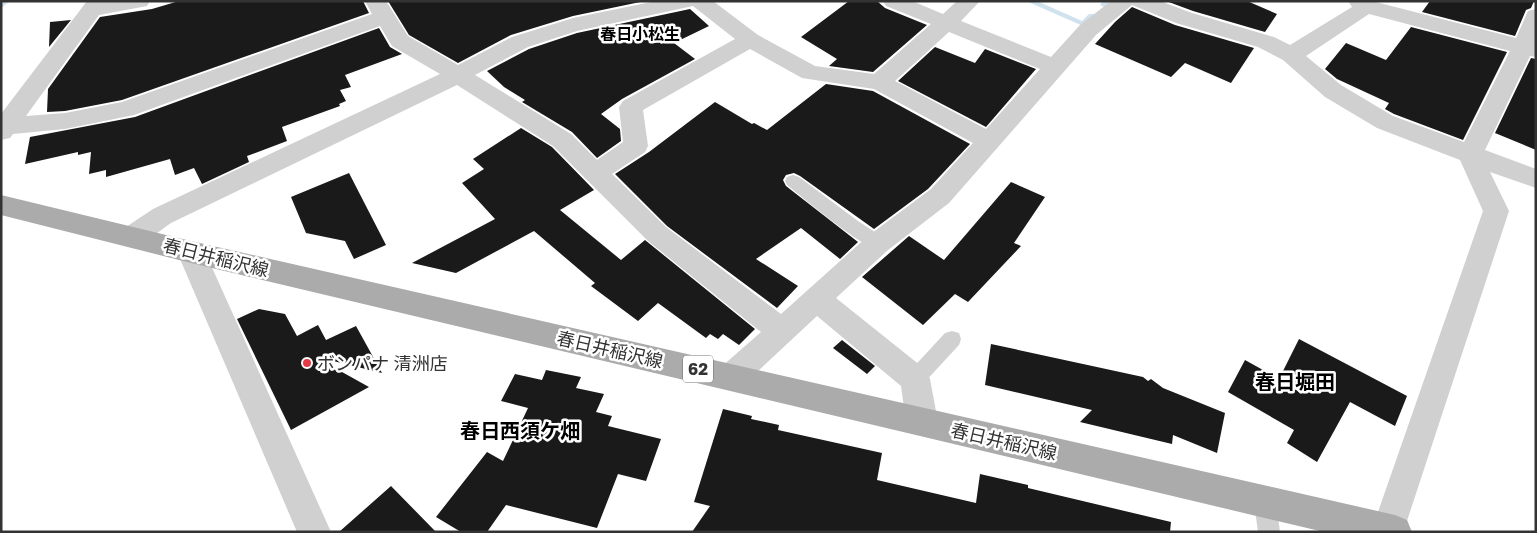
<svg xmlns="http://www.w3.org/2000/svg" width="1537" height="533" font-family="'Golos Text','Noto Sans JP',sans-serif">
  <rect width="100%" height="100%" fill="#fff"/>
  <g fill="none" stroke-linecap="round" stroke-linejoin="round">
    <!-- stream -->
    <path fill="#cfe2ee" fill-rule="evenodd" d="M 1,1 L 10,1 L 1,8 Z
      M 1026,1 L 1037,1 L 1082,21 L 1089,14 L 1095,14 L 1096,16 L 1083,26 Z
      M 1103,1 L 1112,1 L 1104,7 L 1100,5 Z"/>
  </g>
  <!-- building -->
  <path fill="#1a1a1a" d="M 179,1 L 363,1 L 369,13 L 122,100 L 65,111 L 47,112 L 48,89 L 100,17 L 152,9 Z
    M 388,1 L 645,1 L 573,16 L 511,35 L 458,63 L 409,35 Z
    M 849,1 L 877,1 L 885,8 L 927,25 L 873,72 L 829,66 L 837,59 L 801,37 Z
    M 1166,1 L 1247,1 L 1277,14 L 1265,32 L 1193,11 Z
    M 1430,1 L 1534,1 L 1531,8 L 1526,10 L 1515,36 L 1422,12 Z
    M 1132,7 L 1175,25 L 1254,48 L 1231,83 L 1185,63 L 1171,77 L 1095,44 L 1115,22 Z
    M 690,9 L 709,26 L 674,43 L 695,59 L 622,99 L 601,114 L 620,129 L 621,141 L 597,158 L 572,132 L 522,102 L 525,100 L 504,87 L 487,71 L 529,49 L 577,33 Z
    M 71,20 L 49,47 L 50,22 Z
    M 1411,27 L 1507,52 L 1463,140 L 1394,114 L 1385,109 L 1389,103 L 1337,79 L 1325,69 L 1346,43 L 1386,60 Z
    M 379,28 L 390,47 L 402,54 L 345,75 L 351,87 L 340,90 L 346,101 L 339,104 L 340,106 L 282,127 L 287,141 L 247,156 L 249,162 L 202,184 L 194,168 L 175,175 L 170,159 L 106,177 L 106,170 L 89,174 L 91,152 L 78,155 L 78,152 L 25,164 L 30,137 L 135,117 Z
    M 935,47 L 975,63 L 985,49 L 1036,69 L 986,127 L 898,81 Z
    M 1531,58 L 1536,59 L 1536,150 L 1495,133 Z
    M 826,84 L 873,91 L 970,144 L 928,189 L 874,229 L 800,176 L 794,173 L 786,175 L 783,180 L 786,186 L 858,242 L 840,259 L 801,228 L 756,259 L 798,286 L 777,308 L 667,226 L 615,174 L 649,152 L 715,102 L 752,124 L 754,123 L 767,130 Z
    M 521,128 L 552,147 L 594,190 L 560,210 L 621,260 L 645,240 L 755,329 L 739,345 L 723,334 L 718,339 L 710,334 L 706,338 L 658,303 L 638,321 L 591,286 L 595,283 L 534,231 L 456,273 L 412,263 L 495,219 L 462,183 L 484,169 L 473,159 Z
    M 349,173 L 386,245 L 354,259 L 345,241 L 306,233 L 291,197 Z
    M 1011,182 L 1045,197 L 1014,243 L 1021,246 L 968,302 L 955,294 L 923,325 L 862,277 L 909,236 L 944,260 Z
    M 259,309 L 285,314 L 297,336 L 318,325 L 326,340 L 356,326 L 382,373 L 325,359 L 324,362 L 369,387 L 291,430 L 237,319 Z
    M 1299,339 L 1407,396 L 1395,426 L 1350,402 L 1317,462 L 1287,443 L 1294,430 L 1228,392 L 1245,360 L 1279,379 Z
    M 842,340 L 875,366 L 867,374 L 833,348 Z
    M 991,344 L 1143,377 L 1148,381 L 1151,379 L 1163,388 L 1225,413 L 1217,453 L 1173,435 L 1172,444 L 1080,422 L 1092,410 L 985,385 Z
    M 546,370 L 581,377 L 576,388 L 604,394 L 596,412 L 612,416 L 608,426 L 661,439 L 646,481 L 618,474 L 597,528 L 506,505 L 487,532 L 461,532 L 436,517 L 487,452 L 503,461 L 528,408 L 501,401 L 515,374 L 542,380 Z
    M 723,409 L 752,416 L 751,419 L 779,425 L 778,430 L 882,453 L 877,480 L 976,503 L 980,474 L 1028,485 L 1028,488 L 1171,522 L 1170,532 L 692,532 L 710,506 L 694,502 Z
    M 391,486 L 436,532 L 339,532 Z"/>
  <g fill="none" stroke-linecap="round" stroke-linejoin="round">
    <!-- lane -->
    <path fill="#d0d0d0" fill-rule="evenodd" d="M 793,175 L 799,177 L 858,221 L 884,238 L 887,243 L 884,248 C 881,249 879,250 877,249 C 863,248 802,197 787,185 L 785,181 L 787,177 Z
      M 952,331 L 959,333 L 961,339 L 959,345 L 922,385 L 915,387 L 908,385 L 905,379 L 908,373 L 945,333 Z
      M 1265,492 L 1272,495 L 1276,502 L 1280,532 L 1258,532 L 1254,502 L 1258,495 Z"/>
    <!-- street -->
    <path fill="#d0d0d0" fill-rule="evenodd" d="M 87,1 L 150,1 L 147,6 L 99,15 L 26,116 L 65,113 L 122,102 L 372,14 L 365,1 L 386,1 L 408,36 L 458,65 L 512,37 L 573,18 L 656,1 L 713,1 L 758,35 L 815,66 L 874,74 L 931,24 L 886,6 L 883,1 L 912,1 L 943,14 L 957,1 L 980,1 L 961,21 L 1051,57 L 1080,25 L 1111,1 L 1160,1 L 1192,13 L 1274,37 L 1290,45 L 1352,7 L 1348,1 L 1372,1 L 1516,38 L 1528,11 L 1536,9 L 1536,57 L 1530,56 L 1485,150 L 1536,169 L 1536,188 L 1490,172 L 1509,211 L 1404,530 L 1403,532 L 1371,532 L 1483,211 L 1460,160 L 1377,128 L 1325,97 L 1283,60 L 1258,47 L 1176,23 L 1132,5 L 1096,35 L 949,203 L 888,250 L 836,298 L 926,370 L 930,379 L 938,422 L 933,432 L 922,436 L 911,432 L 906,422 L 901,386 L 817,316 L 742,386 L 731,390 L 720,386 L 716,377 L 720,368 L 761,332 L 648,241 L 553,146 L 457,85 L 171,223 C 156,233 141,249 123,243 L 119,236 L 123,229 L 153,209 L 440,74 L 392,46 L 380,26 L 134,115 L 65,129 L 13,134 L 10,138 L 1,140 L 1,114 ZM 693,6 L 735,39 L 623,101 L 619,107 L 623,142 L 597,160 L 571,134 L 475,75 L 528,47 L 577,31 ZM 1369,14 L 1510,51 L 1464,142 L 1393,116 L 1341,85 L 1306,56 ZM 949,32 L 1040,69 L 986,129 L 895,81 ZM 750,49 L 802,78 L 874,89 L 973,143 L 931,189 L 868,236 L 781,314 L 666,227 L 612,174 L 645,152 L 648,146 L 643,110 Z
      M 191,241 L 201,244 L 205,252 L 331,532 L 297,532 L 177,252 L 181,244 Z"/>
    <!-- primary -->
    <path fill="#ababab" fill-rule="evenodd" d="M 1,195 L 191,241 L 1395,515 L 1407,520 L 1412,532 L 1324,532 L 191,263 L 1,215 Z"/>
  </g>
  <!-- markers -->
  <circle fill="#e63946" stroke="#fff" stroke-width="2" cx="307" cy="363" r="5"/>
  <g text-anchor="middle" dominant-baseline="central" stroke-width="5" stroke-linejoin="round" paint-order="stroke">
    <!-- far-quarter labels -->
    <g font-size="16" font-weight="bold" fill="#000" stroke="#fff">
      <text x="640" y="34">春日小松生</text>
    </g>
    <!-- shield labels -->
    <rect fill="#fff" stroke="#707070" stroke-width="1" x="683" y="355.5" width="30" height="27" rx="4"/>
    <g font-size="16" font-weight="bold" fill="#333">
      <text x="698" y="369">62</text>
    </g>
    <!-- street labels -->
    <g font-size="18" fill="#333" stroke="#fff">
      <text transform="translate(216 257) rotate(14)">春日井稲沢線</text>
      <text transform="translate(610 349) rotate(13)">春日井稲沢線</text>
      <text transform="translate(1004 441) rotate(13)">春日井稲沢線</text>
    </g>
    <!-- poi labels -->
    <g font-size="18" fill="#333" stroke="#fff" text-anchor="start">
      <text x="317" y="363">ボンパナ 清洲店</text>
    </g>
    <!-- quarter labels -->
    <g font-size="20" font-weight="bold" fill="#000" stroke="#fff">
      <text x="1295" y="381">春日堀田</text>
      <text x="520" y="430">春日西須ケ畑</text>
    </g>
  </g>
  <!-- border -->
  <rect width="1537" height="533" fill="none" stroke="#333333" stroke-width="5"/>
</svg>
